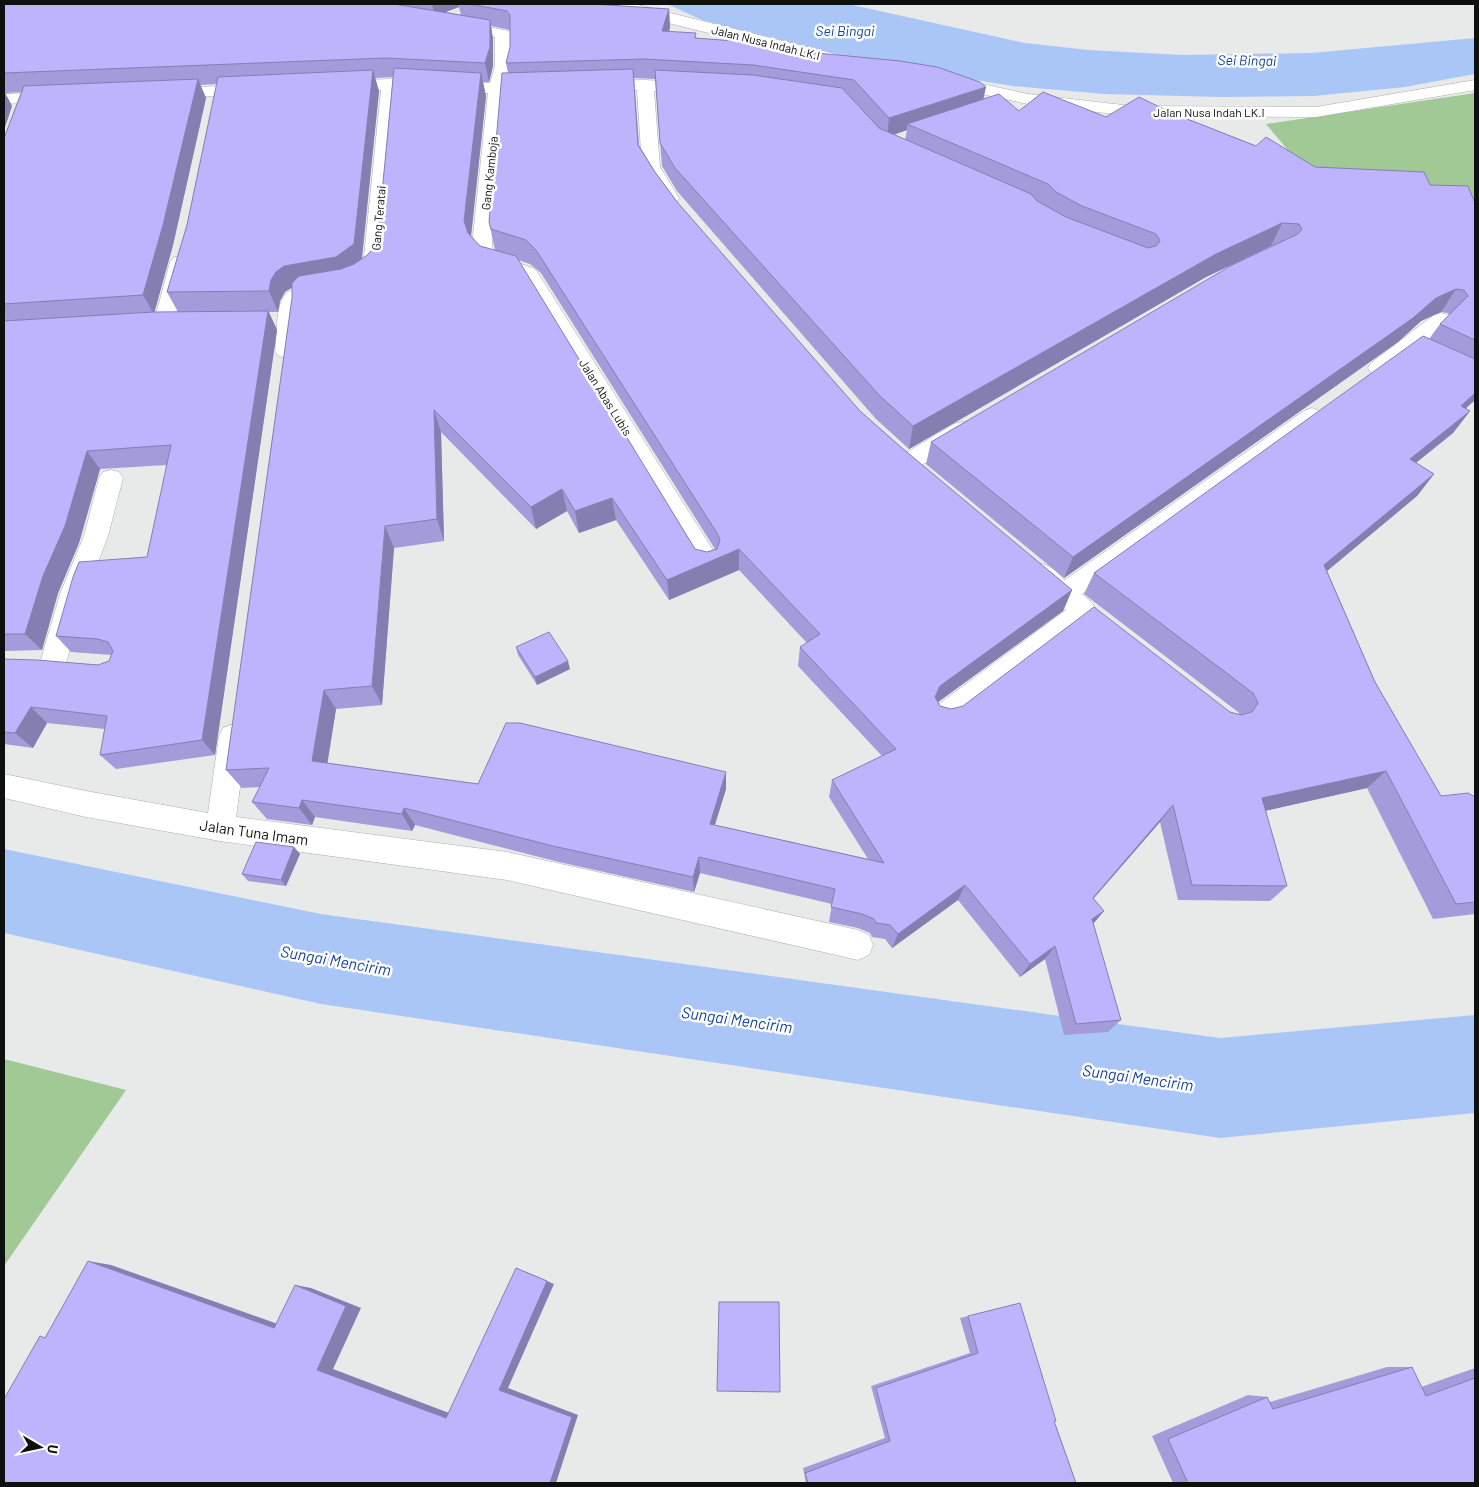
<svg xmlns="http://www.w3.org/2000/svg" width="1479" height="1487" font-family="Barlow,sans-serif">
  <rect width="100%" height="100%" fill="#e8eaea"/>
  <!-- green -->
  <path fill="#a1c996" d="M 1475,93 L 1475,246 L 1362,239 L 1266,124 Z
    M 4,1059 L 126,1090 L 4,1266 Z"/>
  <!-- water -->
  <path fill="#aac6f7" d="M 667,4 L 848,4 L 1025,43 L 1089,50 L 1182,55 L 1311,53 L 1475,38 L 1475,74 L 1405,87 L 1314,96 L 1221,97 L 1104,94 L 1013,86 L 908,69 L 808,49 L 702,20 Z"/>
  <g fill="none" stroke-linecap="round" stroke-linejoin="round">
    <!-- river -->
    <path fill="#aac6f7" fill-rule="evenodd" d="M 4,849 L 321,914 L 1220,1038 L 1475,1015 L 1475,1113 L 1220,1138 L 321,1004 L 4,933 Z"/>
    <defs>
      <path id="minor" d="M 615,4 L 634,4 L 855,59 L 857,63 L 855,67 L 849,68 L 628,13 Z
        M 456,21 L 509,31 L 511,34 L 511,66 L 507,83 L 545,84 L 547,88 L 545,92 L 505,93 L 492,245 L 494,254 C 507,263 520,261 536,270 L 716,555 L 719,562 L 716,569 L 707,571 L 698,569 L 522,278 C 499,266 481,280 472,245 L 488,93 L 398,91 L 383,267 C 356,307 319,282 300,305 L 297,351 L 293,356 L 286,358 L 279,356 L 275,351 C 277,337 276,318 280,305 C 288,277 325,286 345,279 C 353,277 358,272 363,266 L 381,90 L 340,91 L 334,90 L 332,86 L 334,82 L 340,81 L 390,79 L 490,83 L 495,66 L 495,37 L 450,29 L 448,26 L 450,23 Z
        M 950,77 L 1028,94 L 1132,106 L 1316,107 L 1475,80 L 1475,90 L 1316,117 L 1132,116 L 1028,104 L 944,86 L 942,82 L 944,78 Z
        M 645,80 L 692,83 L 698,84 L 700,88 L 698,92 L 692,93 L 654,91 L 660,167 L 679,198 L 677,202 L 663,202 L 642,167 L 637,90 L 597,91 L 591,90 L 589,86 L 591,82 L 597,81 Z
        M 252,85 L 258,86 L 260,90 L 258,94 L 165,98 L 159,97 L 157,93 L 159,89 L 165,88 Z
        M 57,92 L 63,93 L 66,97 L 63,101 L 4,104 L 4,94 Z
        M 180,256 L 187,258 L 190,262 L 174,322 L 171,327 L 164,329 L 157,327 L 154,322 L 170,262 L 173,258 Z
        M 1441,313 L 1448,315 L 1451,320 L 1448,325 L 1387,373 L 1379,375 L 1371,373 L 1368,368 L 1371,363 L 1434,315 Z
        M 1312,408 L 1320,411 L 1323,416 L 1320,421 L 1082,594 L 1093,604 L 1097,611 L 1093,618 L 955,723 L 945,726 L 935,723 L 931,715 L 935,707 L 1066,610 L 1031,579 L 1028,572 L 1031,565 C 1047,560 1054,570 1065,580 L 1304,411 Z
        M 962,422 L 970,424 L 973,430 L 970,436 L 915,469 L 907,471 L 899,469 L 896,463 L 899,457 L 954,424 Z
        M 111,470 L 119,472 L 123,478 L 108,536 L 86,594 L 66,663 L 62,671 L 53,674 L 44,671 L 40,663 L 60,594 L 84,536 L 99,478 L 103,472 Z
        M 233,724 L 243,728 L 247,736 L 236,817 L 507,852 L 858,930 L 869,935 L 873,945 L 869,955 L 858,960 L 507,880 L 220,841 L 86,817 L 4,798 L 4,774 L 86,791 L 208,813 L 219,736 L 223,728 Z"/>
    </defs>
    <!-- minor casing -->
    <use href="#minor" stroke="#adaeaf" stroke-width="1"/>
    <!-- minor -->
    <use href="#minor" fill="#fff" fill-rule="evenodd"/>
  </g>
  <!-- wall -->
  <path fill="#a39bda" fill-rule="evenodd" d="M 4,4 L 592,4 L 669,9 L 670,28 L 669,31 L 697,38 L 788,45 L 787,50 L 983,99 L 1019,111 L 1106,117 L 1172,113 L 1256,146 L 1315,167 L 1430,185 L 1475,203 L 1475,400 L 1466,408 L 1470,411 L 1453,433 L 1416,463 L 1434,474 L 1417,496 L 1327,571 L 1375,682 L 1441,796 L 1475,797 L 1475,914 L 1433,919 L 1367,788 L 1265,811 L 1287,886 L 1270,901 L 1178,900 L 1160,822 L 1093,899 L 1104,911 L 1093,924 L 1121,1020 L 1108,1032 L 1064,1035 L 1045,959 L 1020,977 L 958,900 L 892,948 L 885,939 L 872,937 L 870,933 L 858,928 L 829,922 L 832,904 L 700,873 L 694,892 L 559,862 L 415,825 L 412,831 L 315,817 L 312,825 L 267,819 L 252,802 L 260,787 L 242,788 L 226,770 L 292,298 L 292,287 L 285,292 L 280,301 L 278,312 L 269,312 L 277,330 L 215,755 L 116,769 L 100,755 L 105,729 L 47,723 L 33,748 L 4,744 L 4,659 L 98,665 L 109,661 L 112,655 L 71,652 L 56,636 L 147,557 L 167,465 L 100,469 L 79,543 L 58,593 L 42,650 L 4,651 L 4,138 L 21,92 L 5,93 L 12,106 L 4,130 ZM 459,7 L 461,15 L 445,12 ZM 491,26 L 510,30 L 510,47 L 506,63 L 508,73 L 489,222 L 495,250 L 480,246 L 471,236 L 486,96 L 483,82 L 489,82 L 493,66 L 493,39 ZM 393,77 L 377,245 L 366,256 L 362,259 L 379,91 L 375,78 ZM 634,78 L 655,79 L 662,166 L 677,191 L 876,419 L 909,449 L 1206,277 L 1271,246 L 1273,246 L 931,442 L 926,464 L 1064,578 L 1398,342 L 1421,321 L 1441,312 L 1448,313 L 1449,315 L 1440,324 L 1429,339 L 1094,573 L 1084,594 L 1238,712 L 1240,715 L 1230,712 L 951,709 L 940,706 L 938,702 L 1063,611 L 1072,590 L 902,448 L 860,411 L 678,203 L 655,172 L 639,145 ZM 217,84 L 187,225 L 167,292 L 178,312 L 154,312 L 173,245 L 206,98 L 200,85 ZM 907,130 L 905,140 L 893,135 ZM 518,260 L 530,264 L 541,273 L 715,549 L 707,552 L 695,549 ZM 441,432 L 536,529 L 567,511 L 579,533 L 616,520 L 669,600 L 739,570 L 807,643 L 800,647 L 798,666 L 882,756 L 832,780 L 829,797 L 868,859 L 715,825 L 726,789 L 726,772 L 478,784 L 327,763 L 336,709 L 382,705 L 394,548 L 444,541 Z
    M 516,647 L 570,669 L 537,685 L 518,655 Z
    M 294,847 L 300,854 L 286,886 L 248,881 L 242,874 Z
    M 1020,1303 L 1054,1421 L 1076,1483 L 806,1483 L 803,1468 L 885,1438 L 871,1386 L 970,1353 L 960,1318 Z
    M 1387,1367 L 1412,1367 L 1421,1387 L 1475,1368 L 1475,1483 L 1173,1483 L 1152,1436 L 1248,1395 L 1267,1397 L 1270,1402 Z"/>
  <!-- shaded-wall -->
  <path fill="#857eb1" d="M 432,4 L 458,4 L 459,7 L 435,16 Z
    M 669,9 L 670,28 L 663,50 L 662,31 Z
    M 490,20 L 493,39 L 493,66 L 489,82 L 485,63 Z
    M 373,70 L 379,91 L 361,265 L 293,287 L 285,292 L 280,301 L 278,312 L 269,291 L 271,280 L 276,272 L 284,266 Z
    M 481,73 L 486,96 L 470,245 L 464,221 Z
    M 198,79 L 206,98 L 173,245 L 154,314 L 143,295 Z
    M 986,87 L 982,106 L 907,124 L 907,130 L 887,137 L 889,118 Z
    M 4,91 L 12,106 L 4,130 Z
    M 1282,223 L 1271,246 L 1206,277 L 909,449 L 913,426 L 1216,254 Z
    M 1456,289 L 1441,312 L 1421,321 L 1398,342 L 1064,578 L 1073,557 L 1436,298 Z
    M 268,311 L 277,330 L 215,755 L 202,740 Z
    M 1475,393 L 1475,400 L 1444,428 L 1461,406 Z
    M 434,410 L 441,432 L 444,541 L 437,519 Z
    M 1470,411 L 1453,433 L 1393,481 L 1410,459 Z
    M 87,451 L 100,469 L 79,543 L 58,593 L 42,650 L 25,634 L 43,576 Z
    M 1434,474 L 1417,496 L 1309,586 L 1324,565 Z
    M 562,489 L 567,511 L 536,529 L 531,507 Z
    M 612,498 L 616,520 L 579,533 L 575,511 Z
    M 385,526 L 394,548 L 382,705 L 372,686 Z
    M 739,549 L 739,570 L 669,600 L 667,580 Z
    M 1072,590 L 1063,611 L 934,705 L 935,697 L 940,686 Z
    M 568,661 L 570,669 L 537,685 L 535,677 Z
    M 324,690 L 336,709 L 325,779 L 312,761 Z
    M 31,707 L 47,723 L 33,748 L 15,733 Z
    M 1386,771 L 1367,788 L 1246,815 L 1262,798 Z
    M 726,772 L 726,789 L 710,840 L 710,824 Z
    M 302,800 L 315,817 L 312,825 L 299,808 Z
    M 1173,805 L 1160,822 L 1081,913 L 1093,898 Z
    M 404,808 L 415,825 L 412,831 L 402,814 Z
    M 294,847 L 300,854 L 286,886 L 281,880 Z
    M 699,857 L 700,873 L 694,892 L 693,877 Z
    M 965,885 L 958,900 L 892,948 L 898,934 Z
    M 1104,911 L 1092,925 L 1092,919 Z
    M 1055,946 L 1045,959 L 1020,977 L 1030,964 Z
    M 88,1261 L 111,1265 L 292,1329 L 274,1328 Z
    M 524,1271 L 554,1284 L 508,1388 L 578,1415 L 556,1483 L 550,1483 L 499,1390 Z
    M 295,1285 L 311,1288 L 361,1308 L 333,1369 L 457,1416 L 446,1418 L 317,1370 Z"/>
  <!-- building -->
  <path fill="#beb4fd" stroke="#857eb1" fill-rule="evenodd" d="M 4,4 L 394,4 L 490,20 L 490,47 L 485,63 L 385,58 L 4,73 Z
    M 469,4 L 592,4 L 669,9 L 662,31 L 696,33 L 695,38 L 788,45 L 786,50 L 900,61 L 937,67 L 980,82 L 986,87 L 889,118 L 854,80 L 753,65 L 644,59 L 506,63 L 510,47 L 510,15 L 507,11 Z
    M 394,68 L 481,73 L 464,221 L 468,233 L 480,246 L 516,256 L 695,549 L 707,552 L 717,549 L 720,540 L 717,533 L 536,250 L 526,240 L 491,229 L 489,222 L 502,73 L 633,69 L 638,145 L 655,172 L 678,203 L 860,411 L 902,448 L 1072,590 L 940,686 L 935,697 L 940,706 L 951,709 L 963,706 L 1094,607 L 1230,712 L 1241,715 L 1252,712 L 1258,703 L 1253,693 L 1094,573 L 1423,336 L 1475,359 L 1475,393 L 1461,406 L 1470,411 L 1410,459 L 1434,474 L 1324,565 L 1375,682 L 1441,796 L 1468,793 L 1475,797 L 1475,902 L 1456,904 L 1386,771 L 1262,798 L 1287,886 L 1192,885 L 1173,805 L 1093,898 L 1104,911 L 1092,919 L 1121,1020 L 1076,1024 L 1055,946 L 1030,964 L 965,885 L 898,934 L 890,925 L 876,923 L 874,919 L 862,914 L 831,907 L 835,889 L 699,857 L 693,877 L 553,846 L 404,808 L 402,814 L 302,800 L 299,808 L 252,802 L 269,768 L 226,770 L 292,298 L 292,283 L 299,276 L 341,269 L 354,264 L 366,256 L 377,245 ZM 434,410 L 531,507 L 562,489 L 575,511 L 612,498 L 667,580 L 739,549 L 820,634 L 800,647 L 896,749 L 832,780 L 884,863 L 710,824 L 726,772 L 520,723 L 506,723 L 478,784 L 312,761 L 324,690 L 372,686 L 385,526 L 437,519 Z
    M 373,70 L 354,244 L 336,257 L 284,266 L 276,272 L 271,280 L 269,291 L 167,292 L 187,225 L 218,77 Z
    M 655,70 L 753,75 L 842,88 L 879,128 L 1031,194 L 1037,201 L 1066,217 L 1148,248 L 1156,246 L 1160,241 L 1156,234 L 1082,206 L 1056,192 L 1048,184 L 907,124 L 999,94 L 1019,111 L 1043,92 L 1106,117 L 1139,97 L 1172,113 L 1256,146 L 1266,137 L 1315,167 L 1424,172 L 1430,185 L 1468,186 L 1475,203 L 1475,340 L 1440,324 L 1468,296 L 1464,290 L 1456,289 L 1436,298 L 1413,318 L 1073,557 L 931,442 L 1232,265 L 1298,234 L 1302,229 L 1299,224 L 1282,223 L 1216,254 L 913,426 L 880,396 L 675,168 L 660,143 Z
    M 198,79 L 163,225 L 143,295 L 4,304 L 4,138 L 24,86 Z
    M 268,311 L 202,740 L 100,755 L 107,716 L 31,707 L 15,733 L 4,732 L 4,659 L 37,660 L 98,665 L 109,661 L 113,651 L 108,642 L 98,639 L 56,636 L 73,577 L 79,562 L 147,557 L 171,445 L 87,451 L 65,526 L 43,576 L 25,634 L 4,634 L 4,321 L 153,312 Z
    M 549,632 L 568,661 L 535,677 L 516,647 Z
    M 256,842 L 294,847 L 281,880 L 242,874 Z
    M 88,1261 L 274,1328 L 295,1285 L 346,1306 L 317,1370 L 446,1418 L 516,1268 L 547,1281 L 499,1390 L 572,1417 L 550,1483 L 4,1483 L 4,1399 L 40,1336 L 45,1338 Z
    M 719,1302 L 779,1302 L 780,1392 L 717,1391 Z
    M 1020,1303 L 1056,1421 L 1054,1421 L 1076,1483 L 808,1483 L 805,1473 L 890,1441 L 876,1388 L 978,1353 L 968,1316 Z
    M 1412,1367 L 1426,1396 L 1475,1378 L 1475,1483 L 1188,1483 L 1168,1439 L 1267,1397 L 1273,1409 Z"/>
  <g text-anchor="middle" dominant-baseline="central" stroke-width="5" stroke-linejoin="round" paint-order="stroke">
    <!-- far-street labels -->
    <g font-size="12" fill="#0e0f0f" stroke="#fff">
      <text transform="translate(766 42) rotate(14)">Jalan Nusa Indah LK.I</text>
      <text x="1209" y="112">Jalan Nusa Indah LK.I</text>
      <text transform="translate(489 173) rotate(-84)">Gang Kamboja</text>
      <text transform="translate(378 218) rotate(-85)">Gang Teratai</text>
      <text transform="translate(606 397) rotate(58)">Jalan Abas Lubis</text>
    </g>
    <!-- far-water labels -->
    <g font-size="14" font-style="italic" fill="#13429e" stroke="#fff">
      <text x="845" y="30">Sei Bingai</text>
      <text transform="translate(1247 60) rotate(1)">Sei Bingai</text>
    </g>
    <!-- street labels -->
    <g font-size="15" fill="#0e0f0f" stroke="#fff">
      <text transform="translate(254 832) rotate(8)">Jalan Tuna Imam</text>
    </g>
    <!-- water labels -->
    <g font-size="16" font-style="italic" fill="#13429e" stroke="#fff">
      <text transform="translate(336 960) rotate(10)">Sungai Mencirim</text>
      <text transform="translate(737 1019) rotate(8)">Sungai Mencirim</text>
      <text transform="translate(1138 1077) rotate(8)">Sungai Mencirim</text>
    </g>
  </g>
  <!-- border -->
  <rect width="1479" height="1487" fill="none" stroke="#0e0f0f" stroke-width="10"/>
  <!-- north arrow -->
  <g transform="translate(40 1447) rotate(99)" stroke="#ffffff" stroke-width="4" paint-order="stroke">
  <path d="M0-4L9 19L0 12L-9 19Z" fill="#0e0f0f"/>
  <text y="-8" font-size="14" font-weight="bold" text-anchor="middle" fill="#0e0f0f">U</text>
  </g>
</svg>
